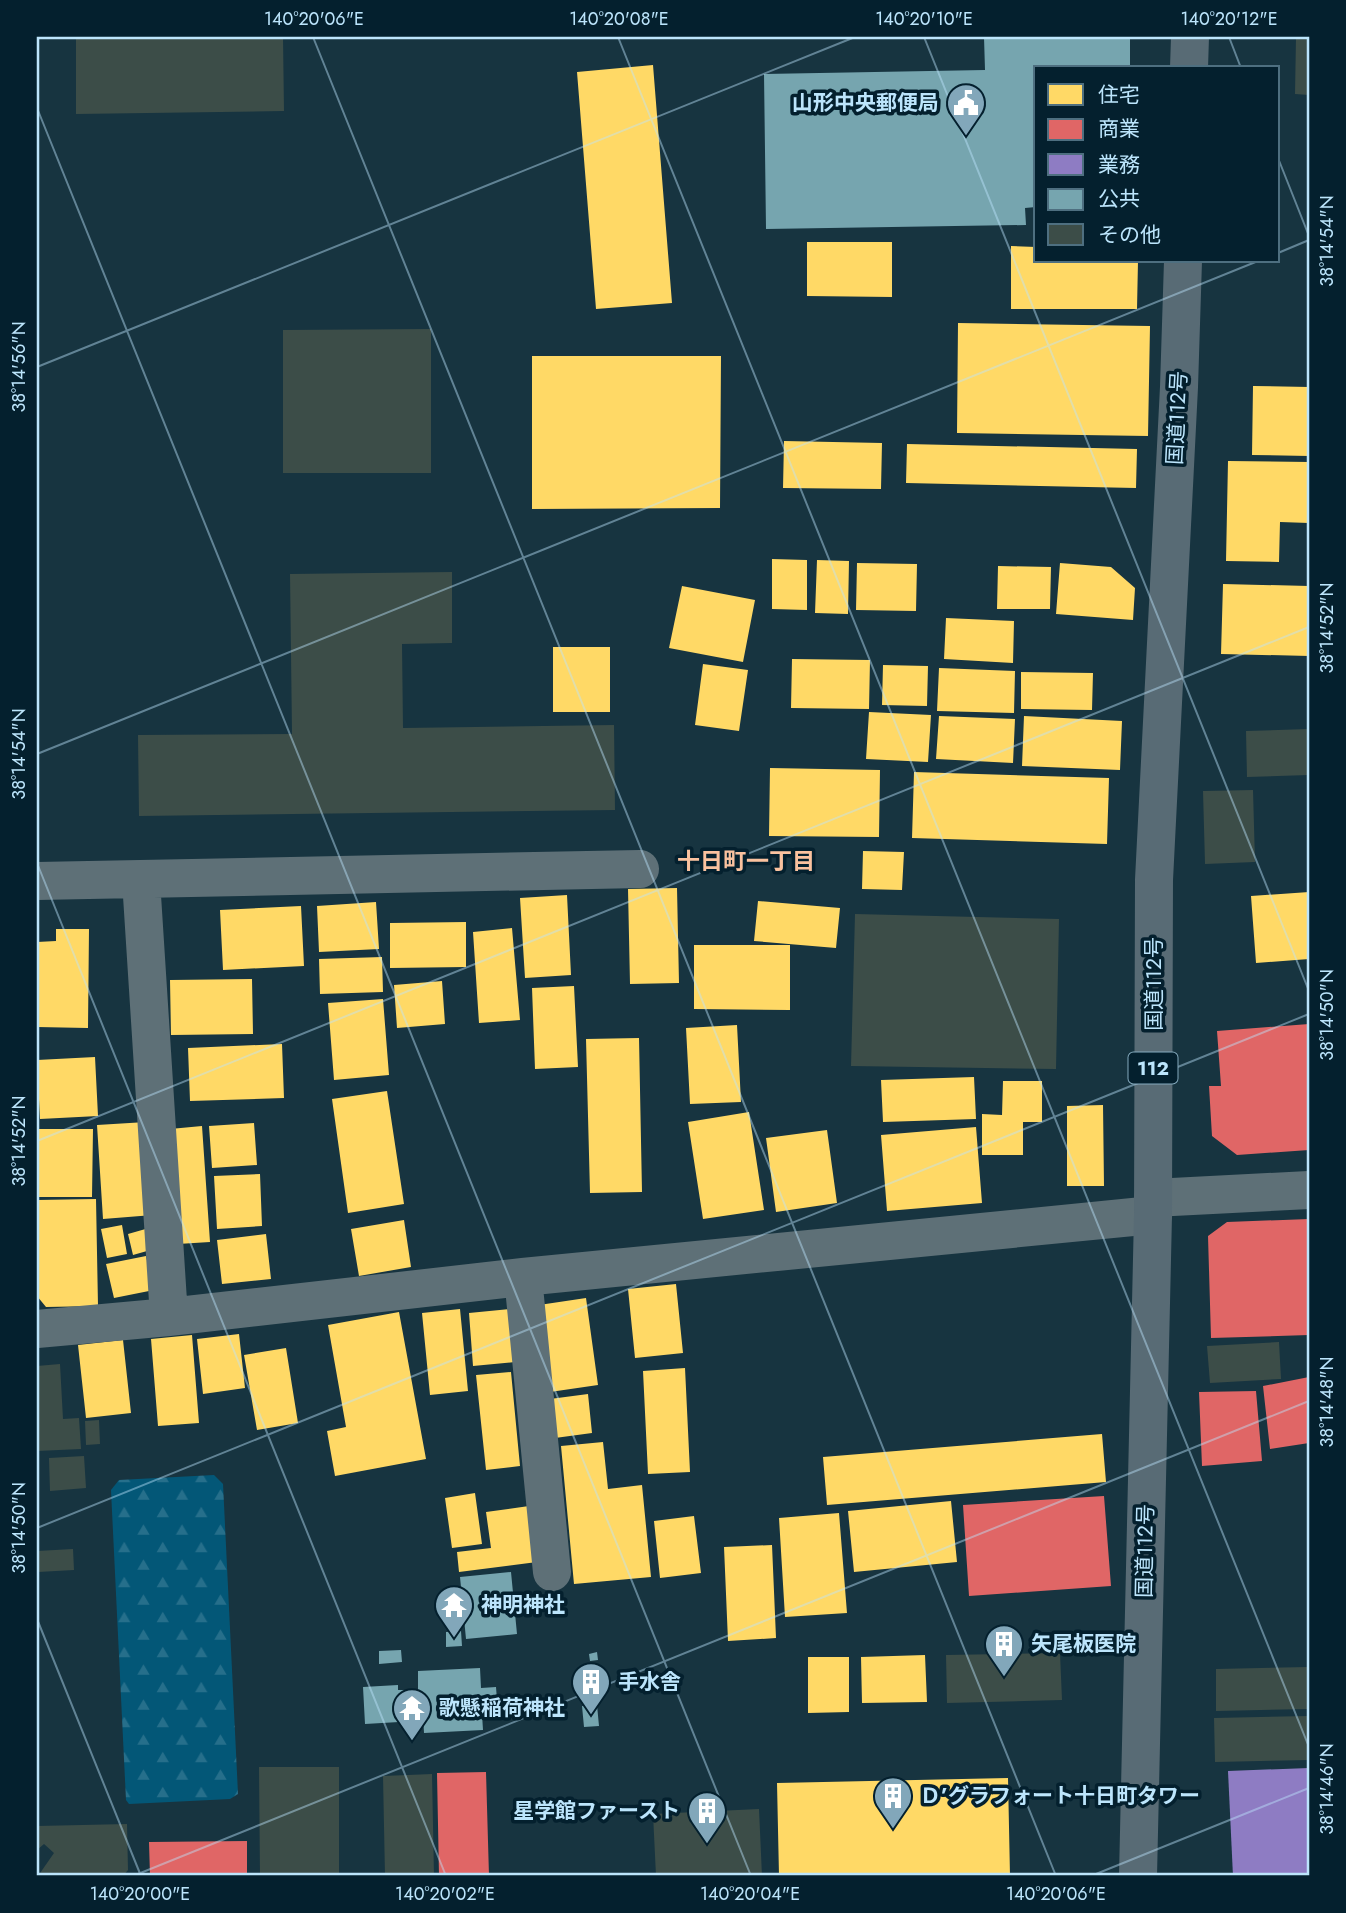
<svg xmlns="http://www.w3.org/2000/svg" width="1346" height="1913" font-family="Jost,'Noto Sans JP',sans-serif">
  <defs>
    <pattern id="forest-firs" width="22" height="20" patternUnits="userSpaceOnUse" patternTransform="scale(1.75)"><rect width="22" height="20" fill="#035777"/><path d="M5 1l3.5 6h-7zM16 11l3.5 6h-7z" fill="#266f8b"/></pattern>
  </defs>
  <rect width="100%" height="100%" fill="#173440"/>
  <!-- forest -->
  <path fill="url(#forest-firs)" d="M 214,1475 L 223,1484 L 238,1794 L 230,1799 L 129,1804 L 126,1800 L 111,1490 L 119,1480 Z"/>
  <!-- homes -->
  <path fill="#ffd966" d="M 653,65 L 672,303 L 596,309 L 577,72 Z
    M 807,242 L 892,242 L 892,297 L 807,296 Z
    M 1011,246 L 1036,247 L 1036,261 L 1138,261 L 1137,309 L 1011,309 Z
    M 958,323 L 1150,326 L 1148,436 L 957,433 Z
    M 532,356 L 721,356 L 720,508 L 532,509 Z
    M 1253,386 L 1309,387 L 1309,456 L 1252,455 Z
    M 784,441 L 882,443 L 881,489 L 783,488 Z
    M 907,444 L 1137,449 L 1136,488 L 906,483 Z
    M 1228,461 L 1309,462 L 1309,523 L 1280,522 L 1279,562 L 1226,561 Z
    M 772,559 L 807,560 L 807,610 L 772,609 Z
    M 817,560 L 849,561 L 848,614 L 815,613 Z
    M 857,563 L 917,564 L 916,611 L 856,610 Z
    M 1060,563 L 1111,567 L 1135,588 L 1133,620 L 1056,614 Z
    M 998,566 L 1051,567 L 1050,609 L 997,609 Z
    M 1223,584 L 1309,586 L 1309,656 L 1221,654 Z
    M 682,586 L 755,600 L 743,662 L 669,648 Z
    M 946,618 L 1014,621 L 1013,663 L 944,659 Z
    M 553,647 L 610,647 L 610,712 L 553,712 Z
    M 792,659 L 870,660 L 869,709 L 791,708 Z
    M 703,664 L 748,670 L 739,731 L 695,725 Z
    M 883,665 L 928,666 L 927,706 L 882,705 Z
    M 939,668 L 1015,671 L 1014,713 L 937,711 Z
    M 1021,672 L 1093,673 L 1092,710 L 1021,709 Z
    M 869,712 L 931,715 L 928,762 L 866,759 Z
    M 939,716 L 1015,719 L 1013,763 L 936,759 Z
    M 1024,716 L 1122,721 L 1120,770 L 1022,766 Z
    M 770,768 L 880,770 L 879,837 L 769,836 Z
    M 914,772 L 1109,778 L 1107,844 L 912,838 Z
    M 863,851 L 904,852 L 902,890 L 862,889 Z
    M 677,888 L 679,983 L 630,984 L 628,889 Z
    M 1309,892 L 1309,959 L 1256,963 L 1251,896 Z
    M 567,895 L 571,975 L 525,978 L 520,898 Z
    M 758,901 L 840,908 L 836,948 L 754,941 Z
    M 376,902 L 379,949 L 319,952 L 317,906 Z
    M 301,906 L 304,966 L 223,970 L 220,910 Z
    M 466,922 L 466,967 L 390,968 L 390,923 Z
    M 512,928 L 520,1020 L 479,1023 L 473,932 Z
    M 56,929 L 89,929 L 88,1028 L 37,1027 L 37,942 L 56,941 Z
    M 694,945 L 790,945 L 790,1010 L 694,1009 Z
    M 382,957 L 383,992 L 320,994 L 319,959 Z
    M 252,979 L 253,1034 L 171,1035 L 170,980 Z
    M 442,981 L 445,1024 L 397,1028 L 394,985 Z
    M 574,986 L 578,1067 L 535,1069 L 532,988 Z
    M 383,999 L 389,1075 L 334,1080 L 328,1003 Z
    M 737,1025 L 741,1102 L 690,1104 L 686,1028 Z
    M 639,1038 L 642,1192 L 590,1193 L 586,1039 Z
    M 282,1044 L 284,1098 L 190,1101 L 188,1048 Z
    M 95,1057 L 98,1116 L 40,1119 L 37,1060 Z
    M 974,1077 L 976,1119 L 883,1122 L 881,1080 Z
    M 1003,1081 L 1042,1081 L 1042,1122 L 1023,1122 L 1023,1155 L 982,1155 L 982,1114 L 1002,1115 Z
    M 387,1091 L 404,1204 L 348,1213 L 332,1099 Z
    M 1103,1105 L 1104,1186 L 1067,1186 L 1067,1106 Z
    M 749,1112 L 764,1210 L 703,1219 L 688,1122 Z
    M 146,1122 L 153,1215 L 103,1219 L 97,1125 Z
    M 254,1123 L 257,1165 L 212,1168 L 209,1126 Z
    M 202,1126 L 210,1242 L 178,1244 L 170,1129 Z
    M 976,1127 L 982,1203 L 887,1211 L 881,1135 Z
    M 37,1129 L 93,1129 L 92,1197 L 37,1197 Z
    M 827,1130 L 837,1203 L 776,1212 L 766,1138 Z
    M 260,1174 L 262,1226 L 217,1229 L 214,1176 Z
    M 96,1199 L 98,1306 L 46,1307 L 37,1296 L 37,1200 Z
    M 404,1220 L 411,1267 L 359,1276 L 351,1229 Z
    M 122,1225 L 127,1254 L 107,1258 L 101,1229 Z
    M 149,1228 L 154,1249 L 133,1255 L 128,1234 Z
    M 266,1234 L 271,1279 L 222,1284 L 217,1240 Z
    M 146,1256 L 154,1290 L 114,1298 L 106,1264 Z
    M 676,1284 L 683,1353 L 635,1358 L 628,1289 Z
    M 586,1298 L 598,1385 L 550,1392 L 539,1305 Z
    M 460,1309 L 468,1391 L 430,1395 L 422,1313 Z
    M 510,1309 L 515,1362 L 473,1366 L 469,1313 Z
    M 399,1312 L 426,1459 L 335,1476 L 327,1431 L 346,1427 L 328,1325 Z
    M 239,1334 L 245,1388 L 203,1394 L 197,1339 Z
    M 192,1335 L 199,1423 L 158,1426 L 151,1339 Z
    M 123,1340 L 131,1413 L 86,1418 L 78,1345 Z
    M 286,1348 L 298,1423 L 257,1430 L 244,1355 Z
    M 685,1368 L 690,1472 L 648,1474 L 643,1371 Z
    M 511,1372 L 520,1466 L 486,1470 L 476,1375 Z
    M 588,1394 L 592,1433 L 555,1438 L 550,1399 Z
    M 1102,1434 L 1106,1482 L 827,1505 L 823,1457 Z
    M 603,1442 L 608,1489 L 642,1485 L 651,1577 L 574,1584 L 561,1446 Z
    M 475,1493 L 482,1544 L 452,1548 L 445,1498 Z
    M 951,1501 L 957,1562 L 854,1572 L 848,1511 Z
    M 529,1506 L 537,1562 L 459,1572 L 457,1552 L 491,1548 L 486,1512 Z
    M 839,1513 L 847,1613 L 785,1617 L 779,1518 Z
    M 694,1516 L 701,1573 L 660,1578 L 654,1521 Z
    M 772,1545 L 776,1638 L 728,1641 L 724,1547 Z
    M 925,1655 L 927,1702 L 862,1703 L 861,1657 Z
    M 808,1657 L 849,1657 L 849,1712 L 808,1713 Z
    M 1008,1778 L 1010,1876 L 779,1876 L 777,1783 Z"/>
  <!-- shops -->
  <path fill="#e06666" d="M 1309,1024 L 1309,1150 L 1237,1155 L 1212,1136 L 1209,1086 L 1221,1086 L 1217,1031 Z
    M 1309,1219 L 1309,1335 L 1211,1338 L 1208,1236 L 1227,1222 Z
    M 1309,1377 L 1309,1443 L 1270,1449 L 1263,1386 Z
    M 1256,1391 L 1262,1461 L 1202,1466 L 1199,1392 Z
    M 1104,1496 L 1111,1586 L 969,1596 L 963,1505 Z
    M 486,1772 L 489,1876 L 439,1876 L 437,1773 Z
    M 247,1841 L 247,1876 L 150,1876 L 149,1842 Z"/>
  <!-- offices -->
  <path fill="#8e7cc3" d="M 1309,1768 L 1309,1876 L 1233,1876 L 1228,1771 Z"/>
  <!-- public -->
  <path fill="#76a5af" d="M 984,37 L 1130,37 L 1130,68 L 1036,68 L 1036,207 L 1025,208 L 1026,225 L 766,229 L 764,74 L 985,70 Z
    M 511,1572 L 517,1634 L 466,1639 L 460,1577 Z
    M 461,1631 L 462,1646 L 446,1647 L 446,1632 Z
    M 401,1650 L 402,1662 L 379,1664 L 379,1651 Z
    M 597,1652 L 598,1660 L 590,1661 L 589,1654 Z
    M 480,1668 L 481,1688 L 496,1687 L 498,1713 L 482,1714 L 483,1730 L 424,1733 L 423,1715 L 399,1716 L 399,1722 L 365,1724 L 363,1687 L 398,1685 L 398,1690 L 418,1690 L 418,1671 Z
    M 597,1705 L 599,1726 L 584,1727 L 582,1706 Z"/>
  <!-- building -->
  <path fill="#3c4d48" d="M 76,37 L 283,37 L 284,111 L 76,114 Z
    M 1296,37 L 1309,37 L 1309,95 L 1295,94 Z
    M 431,329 L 431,473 L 283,473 L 283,330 Z
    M 452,572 L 452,643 L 402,644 L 403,728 L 614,725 L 615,810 L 139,816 L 138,735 L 292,734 L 290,574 Z
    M 1309,729 L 1309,775 L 1247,777 L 1246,731 Z
    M 1253,790 L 1255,862 L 1205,864 L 1203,791 Z
    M 855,914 L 1059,919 L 1056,1069 L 851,1066 Z
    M 1279,1342 L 1281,1379 L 1210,1383 L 1207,1346 Z
    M 60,1364 L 63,1419 L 79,1418 L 81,1449 L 37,1451 L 37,1366 Z
    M 99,1420 L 100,1444 L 86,1445 L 85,1421 Z
    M 84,1456 L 86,1488 L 50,1491 L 49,1458 Z
    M 73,1549 L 74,1570 L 38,1572 L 37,1551 Z
    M 1060,1653 L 1062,1700 L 947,1703 L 946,1655 Z
    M 1309,1667 L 1309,1709 L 1216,1711 L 1216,1669 Z
    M 1309,1716 L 1309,1760 L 1215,1762 L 1214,1718 Z
    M 259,1767 L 339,1767 L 339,1876 L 260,1876 Z
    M 432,1774 L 434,1876 L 385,1876 L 383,1776 Z
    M 759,1809 L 762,1876 L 656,1876 L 653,1814 Z
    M 127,1824 L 128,1870 L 123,1876 L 38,1876 L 54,1853 L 44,1844 L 37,1850 L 37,1826 Z"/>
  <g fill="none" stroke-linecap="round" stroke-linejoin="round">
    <!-- minor -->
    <path stroke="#5e7077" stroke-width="38" d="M 141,880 L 169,1317
      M 37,881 L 640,869
      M 1153,1198 L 1309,1190
      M 523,1277 L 552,1572
      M 37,1329 L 169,1317 L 523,1277 L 1153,1215"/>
    <!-- highway -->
    <path stroke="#586b75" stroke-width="38" d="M 1189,68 L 1190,37
      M 1138,1876 L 1153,1215 L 1154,880 L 1179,387 L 1183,261"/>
  </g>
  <!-- ticks -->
  <path fill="none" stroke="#bce5fc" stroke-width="2" stroke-opacity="0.45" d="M 313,37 L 1056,1876M 618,37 L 1309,1747M 924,37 L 1309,991M 1229,37 L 1241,68M 37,108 L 751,1876M 1278,158 L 1309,236M 1278,253 L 1309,240M 37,367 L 855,37M 37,754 L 1258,261M 37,863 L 446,1876M 37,1141 L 1309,627M 37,1528 L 1309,1014M 37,1619 L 141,1876M 133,1876 L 1309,1401M 1091,1876 L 1309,1788"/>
  <!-- icons -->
  <defs>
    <symbol id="civic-pin" viewBox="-11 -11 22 30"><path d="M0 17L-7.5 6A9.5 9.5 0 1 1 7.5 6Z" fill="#82a7ba" stroke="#04202e"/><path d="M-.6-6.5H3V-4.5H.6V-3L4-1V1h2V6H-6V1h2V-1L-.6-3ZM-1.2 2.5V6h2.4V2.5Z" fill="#fff"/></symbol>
    <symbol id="temple-pin" viewBox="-11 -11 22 30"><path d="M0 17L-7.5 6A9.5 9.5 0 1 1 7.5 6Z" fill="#82a7ba" stroke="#04202e"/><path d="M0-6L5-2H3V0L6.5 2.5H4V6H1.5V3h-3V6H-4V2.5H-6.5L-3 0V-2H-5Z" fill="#fff"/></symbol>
    <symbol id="building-pin" viewBox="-11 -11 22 30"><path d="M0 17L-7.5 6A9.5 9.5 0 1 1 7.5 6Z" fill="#82a7ba" stroke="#04202e"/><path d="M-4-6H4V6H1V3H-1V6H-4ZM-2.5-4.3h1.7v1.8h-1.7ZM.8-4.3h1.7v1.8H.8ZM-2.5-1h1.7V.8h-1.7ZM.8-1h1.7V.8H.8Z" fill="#fff"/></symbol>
  </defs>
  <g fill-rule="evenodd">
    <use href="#civic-pin" x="944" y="81" width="44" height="60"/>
    <use href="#temple-pin" x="432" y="1583" width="44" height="60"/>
    <use href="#building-pin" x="982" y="1622" width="44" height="60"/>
    <use href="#building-pin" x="569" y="1660" width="44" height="60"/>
    <use href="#temple-pin" x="390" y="1686" width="44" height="60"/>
    <use href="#building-pin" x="871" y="1774" width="44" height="60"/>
    <use href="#building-pin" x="685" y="1789" width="44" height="60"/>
  </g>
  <g text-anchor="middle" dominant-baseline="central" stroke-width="7" stroke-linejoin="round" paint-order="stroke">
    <!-- shield labels -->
    <rect fill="#04202e" stroke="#85aabe" stroke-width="2" x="1128.5" y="1052.5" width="49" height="31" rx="5"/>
    <g font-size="19" font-weight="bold" fill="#bce5fc">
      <text x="1153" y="1068">112</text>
    </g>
    <!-- poi labels -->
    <g font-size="21" font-weight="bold" fill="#bce5fc" stroke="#04202e" text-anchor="start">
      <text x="939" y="103" text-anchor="end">山形中央郵便局</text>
      <text x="481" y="1605">神明神社</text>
      <text x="1031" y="1644">矢尾板医院</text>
      <text x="618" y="1682">手水舎</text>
      <text x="439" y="1708">歌懸稲荷神社</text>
      <text x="920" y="1796">Ｄ’グラフォート十日町タワー</text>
      <text x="680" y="1811" text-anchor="end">星学館ファースト</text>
    </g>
    <!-- street labels -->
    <g font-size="21" fill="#bce5fc" stroke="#04202e">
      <text transform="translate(1177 418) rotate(-87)">国道112号</text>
      <text transform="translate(1154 984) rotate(-90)">国道112号</text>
      <text transform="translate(1145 1551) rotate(-89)">国道112号</text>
    </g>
    <!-- neighbourhood labels -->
    <g font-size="23" font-weight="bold" fill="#fac29f" stroke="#04202e">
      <text x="746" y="861">十日町一丁目</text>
    </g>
  </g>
  <!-- border -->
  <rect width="1346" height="1913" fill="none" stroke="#04202e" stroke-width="77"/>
  <!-- legend -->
  <rect x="1034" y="66" width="245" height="196" fill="#04202e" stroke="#4e6f80" stroke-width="2"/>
  <rect x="1048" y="84" width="35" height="21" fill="#ffd966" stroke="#4e6f80" stroke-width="2"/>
  <text x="1098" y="102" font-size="21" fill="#bce5fc">住宅</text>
  <rect x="1048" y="119" width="35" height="21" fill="#e06666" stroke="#4e6f80" stroke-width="2"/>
  <text x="1098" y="136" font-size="21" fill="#bce5fc">商業</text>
  <rect x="1048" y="154" width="35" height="21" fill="#8e7cc3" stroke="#4e6f80" stroke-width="2"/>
  <text x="1098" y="172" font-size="21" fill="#bce5fc">業務</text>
  <rect x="1048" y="189" width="35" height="21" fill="#76a5af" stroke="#4e6f80" stroke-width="2"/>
  <text x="1098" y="206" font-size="21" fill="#bce5fc">公共</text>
  <rect x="1048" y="224" width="35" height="21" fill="#3c4d48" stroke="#4e6f80" stroke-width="2"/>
  <text x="1098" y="242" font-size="21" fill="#bce5fc">その他</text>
  <rect x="38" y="38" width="1270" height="1836" fill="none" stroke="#bce5fc" stroke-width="2.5"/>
  <g font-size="18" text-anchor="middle" fill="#bce5fc">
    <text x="314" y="25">140°20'06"E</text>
    <text x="619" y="25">140°20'08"E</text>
    <text x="924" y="25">140°20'10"E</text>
    <text x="1229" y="25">140°20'12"E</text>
    <text transform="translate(1327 241) rotate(-90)" y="6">38°14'54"N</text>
    <text transform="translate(19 367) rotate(-90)" y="6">38°14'56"N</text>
    <text transform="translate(1327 628) rotate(-90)" y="6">38°14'52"N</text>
    <text transform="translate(19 754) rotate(-90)" y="6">38°14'54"N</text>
    <text transform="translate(1327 1015) rotate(-90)" y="6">38°14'50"N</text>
    <text transform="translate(19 1141) rotate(-90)" y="6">38°14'52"N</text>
    <text transform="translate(1327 1402) rotate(-90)" y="6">38°14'48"N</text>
    <text transform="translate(19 1528) rotate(-90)" y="6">38°14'50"N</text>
    <text transform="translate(1327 1789) rotate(-90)" y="6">38°14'46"N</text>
    <text x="140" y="1900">140°20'00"E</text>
    <text x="445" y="1900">140°20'02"E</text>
    <text x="750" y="1900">140°20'04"E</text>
    <text x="1056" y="1900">140°20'06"E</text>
  </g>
</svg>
